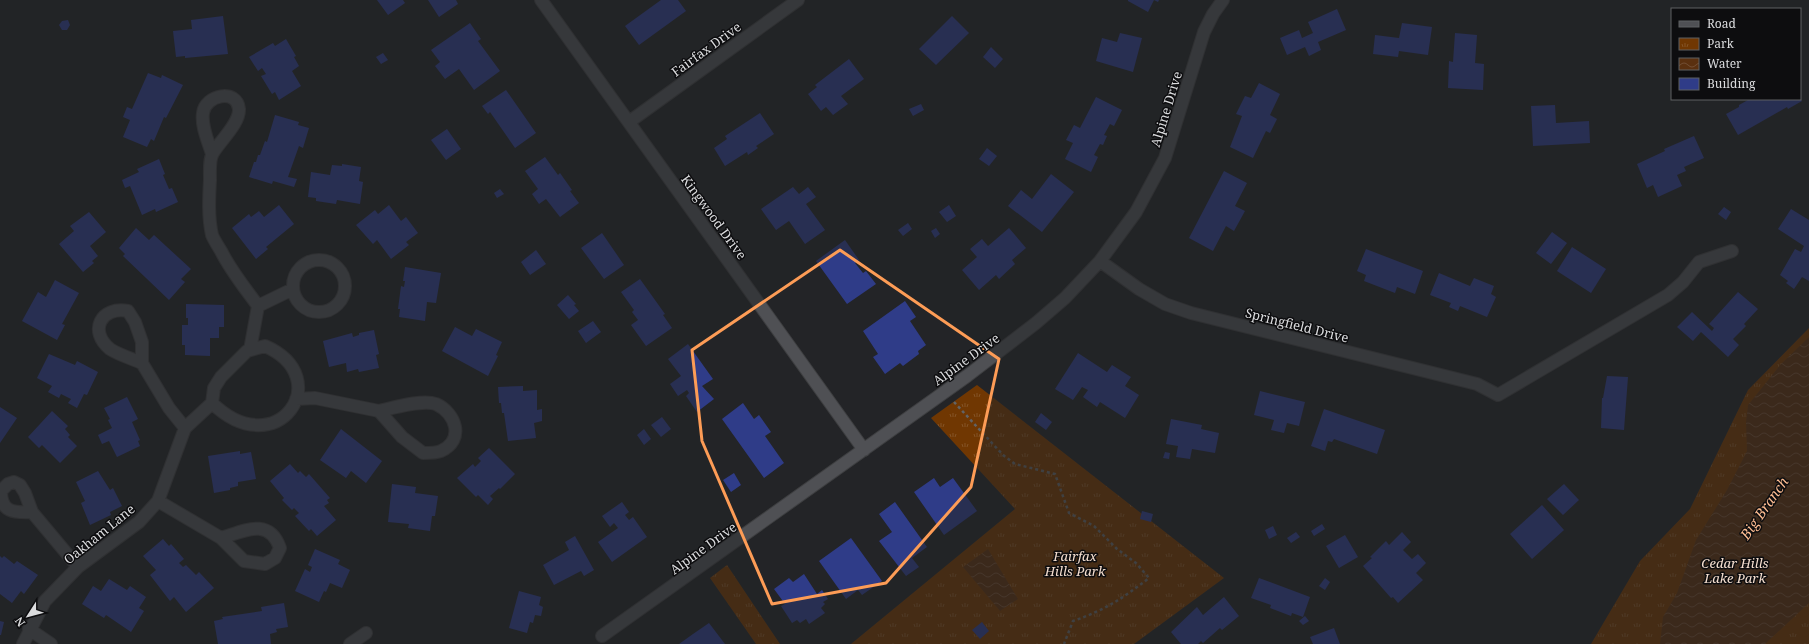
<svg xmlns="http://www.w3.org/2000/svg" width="1809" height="644" font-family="'Noto Serif',serif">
  <defs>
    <pattern id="park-tufts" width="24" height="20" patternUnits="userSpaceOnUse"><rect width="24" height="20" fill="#703702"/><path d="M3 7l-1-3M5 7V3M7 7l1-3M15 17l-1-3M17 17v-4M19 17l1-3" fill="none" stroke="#845326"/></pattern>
    <pattern id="water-waves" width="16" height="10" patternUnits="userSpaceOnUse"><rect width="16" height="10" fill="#5a300f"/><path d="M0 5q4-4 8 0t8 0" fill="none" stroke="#714d32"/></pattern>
  </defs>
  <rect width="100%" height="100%" fill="#232427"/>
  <!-- park -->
  <path fill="url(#park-tufts)" d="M 1809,328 L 1809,644 L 1591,644 L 1640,561 L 1690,509 L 1748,390 Z
    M 977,385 L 1224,578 L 1134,644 L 851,644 L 1015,509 L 931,418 Z
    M 727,565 L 780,644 L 756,644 L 710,578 Z"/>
  <!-- water -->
  <path fill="url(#water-waves)" d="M 1809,337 L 1809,603 L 1765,644 L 1660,644 L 1663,617 L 1677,593 L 1696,540 L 1727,490 L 1747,451 L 1746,422 L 1748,405 L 1781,364 Z
    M 988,549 L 1018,599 L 1000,611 L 963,567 Z"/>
  <!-- building -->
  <path fill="#2f3c88" d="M 377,0 L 403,0 L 405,3 L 388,15 Z
    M 428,0 L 456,0 L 458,4 L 439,17 Z
    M 661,0 L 678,0 L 686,11 L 639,45 L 625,26 Z
    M 1128,0 L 1159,0 L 1158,2 L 1154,0 L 1148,12 L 1128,1 Z
    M 1337,9 L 1346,30 L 1318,42 L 1321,50 L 1309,56 L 1305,47 L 1287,55 L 1280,38 L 1299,30 L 1302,38 L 1313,33 L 1308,22 Z
    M 223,16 L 228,54 L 185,58 L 185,56 L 176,57 L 173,31 L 192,29 L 191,20 Z
    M 952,16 L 969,33 L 936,65 L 919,49 Z
    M 68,20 L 70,25 L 67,30 L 62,30 L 59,25 L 62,21 Z
    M 470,23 L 481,39 L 478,41 L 500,71 L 474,90 L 459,69 L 445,79 L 435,66 L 440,62 L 431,50 Z
    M 1402,23 L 1432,27 L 1428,55 L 1399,51 L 1398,57 L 1373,54 L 1375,35 L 1399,38 Z
    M 1120,33 L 1142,38 L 1133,72 L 1096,61 L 1102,38 L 1117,42 Z
    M 1455,33 L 1477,35 L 1475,63 L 1484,64 L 1483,90 L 1448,88 L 1449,61 L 1453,62 Z
    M 286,39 L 296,56 L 294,57 L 299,66 L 292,71 L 301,86 L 279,100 L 275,92 L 272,94 L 261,76 L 266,74 L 262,68 L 258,71 L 249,57 L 273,43 L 275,46 Z
    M 991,47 L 1003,59 L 995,68 L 983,57 Z
    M 383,53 L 388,60 L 381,64 L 376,57 Z
    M 849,59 L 864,79 L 841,96 L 848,104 L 833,115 L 826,107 L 821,111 L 808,94 L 817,87 L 815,85 Z
    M 148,73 L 161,78 L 162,75 L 183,85 L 166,118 L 164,117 L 154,141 L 151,139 L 147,147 L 123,137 L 130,120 L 123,117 L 127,107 L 132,109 Z
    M 1259,83 L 1280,94 L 1270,115 L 1277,119 L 1270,133 L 1266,131 L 1253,158 L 1230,147 L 1242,116 L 1236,114 L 1245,96 L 1251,98 Z
    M 506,90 L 536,133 L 515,148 L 490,112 L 488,114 L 482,106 Z
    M 1096,97 L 1122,110 L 1114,126 L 1110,124 L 1104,135 L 1107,136 L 1103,145 L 1100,144 L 1094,155 L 1098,157 L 1091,172 L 1065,159 L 1073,143 L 1066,140 L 1074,125 L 1080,128 Z
    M 1747,99 L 1800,99 L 1802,101 L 1788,109 L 1787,107 L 1738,135 L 1726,114 L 1739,107 L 1739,105 L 1748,100 Z
    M 921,104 L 924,110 L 913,116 L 909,109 Z
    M 1555,105 L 1556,123 L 1589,121 L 1590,143 L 1533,146 L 1531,106 Z
    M 760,113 L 774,134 L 756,146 L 758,148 L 748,155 L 747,152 L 725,166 L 714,148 L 727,139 L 725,136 Z
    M 275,115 L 299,122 L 298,125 L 309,128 L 303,148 L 299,146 L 288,177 L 297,179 L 294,187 L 273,181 L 272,184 L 249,177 L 254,162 L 256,162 L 258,155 L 260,155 L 265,141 L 267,142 Z
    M 447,129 L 461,149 L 446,160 L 431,140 Z
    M 1694,136 L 1704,158 L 1684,167 L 1686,171 L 1677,175 L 1682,186 L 1658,197 L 1653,185 L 1647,188 L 1637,164 L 1665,151 L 1664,149 Z
    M 987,148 L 997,156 L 989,166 L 979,159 Z
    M 545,157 L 558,175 L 560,173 L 572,190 L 570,191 L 579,203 L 560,217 L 546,199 L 539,204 L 532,194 L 538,189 L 525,171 Z
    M 159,159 L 165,174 L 163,175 L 169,189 L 172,188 L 178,202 L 156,212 L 155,209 L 142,215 L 130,186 L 125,188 L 122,180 L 139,172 L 137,169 Z
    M 342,164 L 361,167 L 359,181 L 363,182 L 360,204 L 337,200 L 336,204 L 316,201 L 316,198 L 308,197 L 311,172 L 330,175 L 332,165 L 342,166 Z
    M 1224,171 L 1247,183 L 1235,206 L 1245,211 L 1234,231 L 1226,226 L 1213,251 L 1189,238 Z
    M 1051,174 L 1074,192 L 1042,232 L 1008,206 L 1021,190 L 1032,199 Z
    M 793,187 L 799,194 L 808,187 L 816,197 L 806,204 L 825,230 L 805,244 L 789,221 L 776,230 L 761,209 Z
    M 500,189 L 504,194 L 497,198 L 494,193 Z
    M 279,205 L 294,224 L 266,247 L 268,249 L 256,259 L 232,228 L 249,214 L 251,217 L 259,211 L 264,217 Z
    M 389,205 L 401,221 L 406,217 L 418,233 L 406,242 L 409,245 L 391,259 L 377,240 L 373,244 L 356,225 L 375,210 L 378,214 Z
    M 949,205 L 956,216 L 947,222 L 939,212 Z
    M 1724,207 L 1731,212 L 1726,220 L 1718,214 Z
    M 1791,209 L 1809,220 L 1809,281 L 1802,277 L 1794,289 L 1786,283 L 1788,281 L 1780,275 L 1795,249 L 1801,252 L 1804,246 L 1778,229 Z
    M 89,212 L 106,232 L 90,246 L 98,256 L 92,261 L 94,263 L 83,272 L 59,244 L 74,231 L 70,226 Z
    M 908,223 L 912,229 L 903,236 L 898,230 Z
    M 136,228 L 149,240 L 154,235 L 191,269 L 181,279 L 185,282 L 169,300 L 123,256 L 125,254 L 119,248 Z
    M 936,228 L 940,234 L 935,238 L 931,231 Z
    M 1009,228 L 1026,248 L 1012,260 L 1015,264 L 999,279 L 996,275 L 979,290 L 962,270 L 977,257 L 970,249 L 982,239 L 988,246 Z
    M 1552,232 L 1567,243 L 1551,264 L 1536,253 Z
    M 602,233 L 624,265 L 604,279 L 581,248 Z
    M 845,240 L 859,260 L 855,263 L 863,273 L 866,271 L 876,284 L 847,304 L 816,261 Z
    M 1572,247 L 1606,269 L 1591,293 L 1557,271 Z
    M 1366,249 L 1423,271 L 1415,294 L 1397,287 L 1395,293 L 1364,281 L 1366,275 L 1357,271 Z
    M 536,250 L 546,264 L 530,275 L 521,262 Z
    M 405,267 L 441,273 L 436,303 L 427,302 L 425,321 L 399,317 L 400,309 L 398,309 L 401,286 L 404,287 L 405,281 L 403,281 Z
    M 1439,273 L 1470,286 L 1474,278 L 1494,286 L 1491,294 L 1496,297 L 1487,317 L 1460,306 L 1458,311 L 1449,307 L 1451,303 L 1430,295 Z
    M 640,279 L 665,314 L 663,315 L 672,328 L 646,346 L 631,325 L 638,320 L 632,312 L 634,310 L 621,292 Z
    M 55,280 L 79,293 L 62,324 L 65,325 L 57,340 L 22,321 L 38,292 L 46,297 Z
    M 1738,292 L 1758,309 L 1744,324 L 1746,326 L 1733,339 L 1739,345 L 1728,357 L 1701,332 L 1693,341 L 1677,327 L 1692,312 L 1712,331 L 1714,328 L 1709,324 Z
    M 568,295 L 576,304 L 574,305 L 579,311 L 569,319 L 557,305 Z
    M 905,301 L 916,317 L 910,321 L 926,345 L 918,351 L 919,354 L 903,366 L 900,363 L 885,374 L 873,357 L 878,354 L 863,331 Z
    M 186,304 L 224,305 L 224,327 L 219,327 L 219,338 L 210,338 L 210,356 L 185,355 L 185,345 L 182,345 L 182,325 L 188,325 L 188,318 L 186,318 Z
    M 593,321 L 601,332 L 586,343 L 578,331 Z
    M 455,327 L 472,336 L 476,329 L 502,342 L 496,355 L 498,356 L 488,376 L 442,351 Z
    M 374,330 L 379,354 L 376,355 L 379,368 L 359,372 L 358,369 L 347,372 L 346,363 L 329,367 L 323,341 L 352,333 L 353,337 L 359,335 L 359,333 Z
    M 688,344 L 713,379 L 702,386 L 714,399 L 697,412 L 686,396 L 689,393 L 687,390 L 678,396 L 670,384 L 681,376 L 668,359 Z
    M 1078,353 L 1107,372 L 1112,365 L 1131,377 L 1125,386 L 1139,395 L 1125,418 L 1100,402 L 1097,407 L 1083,397 L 1088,390 L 1082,387 L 1073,400 L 1055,389 Z
    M 49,354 L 75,365 L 77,361 L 98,372 L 87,395 L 84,394 L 77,408 L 68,403 L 71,399 L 61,394 L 59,398 L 48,392 L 52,386 L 37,378 Z
    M 1607,376 L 1628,377 L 1624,430 L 1601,428 L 1602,398 L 1603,398 Z
    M 523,386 L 523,391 L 537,390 L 537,410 L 542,409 L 542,421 L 534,423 L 536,438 L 508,441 L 504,413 L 502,413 L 501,403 L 499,403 L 498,387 Z
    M 1260,391 L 1305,402 L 1299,426 L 1287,423 L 1284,433 L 1271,430 L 1274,420 L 1254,415 Z
    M 127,397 L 138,419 L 132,422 L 140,440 L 138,441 L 140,446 L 117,457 L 109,441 L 102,444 L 98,435 L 112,428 L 108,420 L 110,419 L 104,408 Z
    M 743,403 L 754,419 L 759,415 L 771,432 L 765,436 L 784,463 L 764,478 L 722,419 Z
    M 0,407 L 17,418 L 0,443 Z
    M 1324,409 L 1385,430 L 1377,454 L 1334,439 L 1332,442 L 1328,441 L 1325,451 L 1311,446 Z
    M 52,411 L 68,426 L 65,429 L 70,435 L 68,437 L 77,446 L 60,463 L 42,445 L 39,448 L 28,437 Z
    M 1041,413 L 1052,422 L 1046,430 L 1035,422 Z
    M 662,417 L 671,429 L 661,437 L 651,425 Z
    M 1171,419 L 1202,425 L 1201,429 L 1219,433 L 1215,453 L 1192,449 L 1190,459 L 1176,457 L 1178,446 L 1166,444 Z
    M 341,429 L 382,461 L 366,483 L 351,471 L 346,478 L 320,460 Z
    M 644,429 L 651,439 L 644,445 L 637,435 Z
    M 489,448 L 515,474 L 500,489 L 499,488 L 490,496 L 493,499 L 488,505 L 478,495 L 476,497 L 457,478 L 473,464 L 475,467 L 481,461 L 478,458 Z
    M 240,451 L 240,454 L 251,452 L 256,479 L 238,482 L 238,486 L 230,488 L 230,490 L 214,493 L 208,456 Z
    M 1165,452 L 1170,453 L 1169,459 L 1163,458 Z
    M 290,464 L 298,473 L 300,471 L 306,477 L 309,474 L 330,498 L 327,500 L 329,503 L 324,506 L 336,520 L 317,536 L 311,529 L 309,531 L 295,516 L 299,513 L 294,508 L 292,510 L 282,500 L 284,498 L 270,481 Z
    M 98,471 L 110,490 L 113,488 L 122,506 L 110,512 L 111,515 L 90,525 L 81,503 L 85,501 L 76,482 Z
    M 734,473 L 741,485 L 731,492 L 723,480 Z
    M 934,478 L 940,487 L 953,478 L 977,511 L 944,535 L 914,492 Z
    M 392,484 L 416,487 L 415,493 L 438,496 L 435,516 L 432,516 L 430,531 L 408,528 L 409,524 L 388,522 Z
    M 1564,484 L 1579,500 L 1563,515 L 1547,499 Z
    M 622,502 L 629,512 L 625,515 L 629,520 L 633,517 L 647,537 L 612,562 L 598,542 L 618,528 L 614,523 L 610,527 L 602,516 Z
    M 895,502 L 927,547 L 912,558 L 919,567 L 906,576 L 879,541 L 892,532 L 879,514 Z
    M 1542,505 L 1564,530 L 1532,559 L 1510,534 Z
    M 1142,511 L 1153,514 L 1151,522 L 1140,519 Z
    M 1322,524 L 1325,529 L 1314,536 L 1311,531 Z
    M 1273,526 L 1277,535 L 1269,539 L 1265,530 Z
    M 1296,532 L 1300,537 L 1291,543 L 1287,538 Z
    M 1402,532 L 1411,542 L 1403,550 L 1412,559 L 1418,554 L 1426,563 L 1416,573 L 1423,580 L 1398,603 L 1393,597 L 1391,598 L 1363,566 L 1372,558 L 1370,557 L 1386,541 L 1389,545 Z
    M 1345,535 L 1358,557 L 1339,568 L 1326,546 Z
    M 575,536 L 594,570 L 584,576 L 581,571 L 554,585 L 543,565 L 569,550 L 565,542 Z
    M 851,538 L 882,581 L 862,595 L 858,590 L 846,599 L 819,561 Z
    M 163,539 L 169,546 L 171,544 L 184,559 L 179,563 L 183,567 L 186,565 L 196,575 L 199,572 L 214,588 L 186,612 L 174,597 L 170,601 L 150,575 L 156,570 L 143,556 Z
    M 315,549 L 340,560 L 338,564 L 350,570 L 342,588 L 330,583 L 326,592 L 324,591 L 319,602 L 295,591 L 305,569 L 310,572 L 312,567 L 308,565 Z
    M 0,556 L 2,558 L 4,556 L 14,564 L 17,561 L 38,575 L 24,594 L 21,591 L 12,603 L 0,594 Z
    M 804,574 L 817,594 L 822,590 L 828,599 L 823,602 L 825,604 L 821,608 L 825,613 L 809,624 L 806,619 L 800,623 L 797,620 L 792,623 L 781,606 L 785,604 L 774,589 L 789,578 L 793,582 Z
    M 1259,578 L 1310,597 L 1303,617 L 1292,613 L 1291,616 L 1270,608 L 1271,605 L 1251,598 Z
    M 1325,578 L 1330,582 L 1325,590 L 1319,586 Z
    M 109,579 L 127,590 L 130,586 L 146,597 L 139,608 L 144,611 L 131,632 L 106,615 L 104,618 L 82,604 L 93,586 L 101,591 Z
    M 519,591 L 541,597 L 539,605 L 543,607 L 541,616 L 535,615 L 533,623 L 530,622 L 527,633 L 509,628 Z
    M 1224,597 L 1239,616 L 1222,630 L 1220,628 L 1203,643 L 1201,641 L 1198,644 L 1181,644 L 1171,632 L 1197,607 L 1203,615 Z
    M 284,603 L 288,627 L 276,629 L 277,632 L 270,634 L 271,644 L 218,644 L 214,621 L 223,619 L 222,617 L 262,611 L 261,607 Z
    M 1305,616 L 1309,621 L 1303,625 L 1299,621 Z
    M 0,621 L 4,622 L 1,635 L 0,635 Z
    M 982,622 L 989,631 L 980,639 L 972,630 Z
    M 709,623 L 725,644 L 679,644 L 693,634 Z
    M 1334,628 L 1340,644 L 1313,644 L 1310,637 Z"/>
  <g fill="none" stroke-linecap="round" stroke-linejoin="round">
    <defs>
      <path id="minor" d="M 541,0 L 864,450
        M 629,122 L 798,0
        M 212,154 C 208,141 201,126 203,113 C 205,95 237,88 239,109 C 240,123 220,141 213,153 C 209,159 210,172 210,180 C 209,198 208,217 212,235 C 214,240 218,246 221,251 C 231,271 245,288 258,306 L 250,350
        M293 286a26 26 0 1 1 52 0a26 26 0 1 1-52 0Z
        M 1100,261 L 1139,289 L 1165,304 L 1191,313 L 1477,384 L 1498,395 L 1668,295 L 1683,282 L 1699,262 L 1732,251
        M 258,306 L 293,289
        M 142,363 C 133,359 119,355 110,349 C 88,331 101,306 128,311 L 135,322 L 142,342 L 142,363 L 169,408 L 185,428
        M 296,399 L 315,398 L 379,411 L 402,437 L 423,453 C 428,453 436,453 441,451 C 465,440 456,413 436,404 C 422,399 393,408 379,411
        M 158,501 L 221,538 L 244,561 L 265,564 L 275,558 L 280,548 C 269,517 244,531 221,538
        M 32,512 C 13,513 1,512 1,491 L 8,484 L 14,482 L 20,485 L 25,493 L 32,512 L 78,567
        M 29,629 L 51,644
        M 602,636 L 967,376 L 1036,323 L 1065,298 L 1100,261 L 1136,212 L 1165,158 L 1204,32 L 1213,14 L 1223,0
        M 23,644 L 45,601 L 78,567 L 139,522 L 158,501 L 185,428 L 212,403 L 214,388 L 221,377 L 247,351 L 265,346 C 338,378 277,466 212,403
        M 350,644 L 366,633"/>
    </defs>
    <!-- minor casing -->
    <use href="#minor" stroke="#3e3f41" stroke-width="14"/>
    <!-- path -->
    <path stroke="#626365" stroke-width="2.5" stroke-dasharray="3 3" stroke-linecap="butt" d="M 954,402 L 1003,455 L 1015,464 L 1055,474 L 1069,513 L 1094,526 L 1117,549 L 1136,563 L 1149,578 C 1122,599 1105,610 1073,621 L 1064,644"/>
    <!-- minor -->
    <use href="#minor" stroke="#4f5054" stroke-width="12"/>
  </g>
  <!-- marked area -->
  <path d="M0 0H1809V644H0ZM 840,250 L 999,359 L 971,487 L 886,583 L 772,604 L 702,441 L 692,350 Z" fill="#232427" fill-opacity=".55" fill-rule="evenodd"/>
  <path fill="none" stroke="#fd9c56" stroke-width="3" stroke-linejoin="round" d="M 840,250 L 999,359 L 971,487 L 886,583 L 772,604 L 702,441 L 692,350 Z"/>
  <g text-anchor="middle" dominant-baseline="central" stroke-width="3" stroke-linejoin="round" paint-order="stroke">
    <!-- street labels -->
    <g font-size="13" fill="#dbdcde" stroke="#0d0d0f">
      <text transform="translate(706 49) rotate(-36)">Fairfax Drive</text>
      <text transform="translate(1166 109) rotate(-73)">Alpine Drive</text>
      <text transform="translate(714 217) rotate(54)">Kingwood Drive</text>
      <text transform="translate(1297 325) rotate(14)">Springfield Drive</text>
      <text transform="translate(966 359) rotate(-36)">Alpine Drive</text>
      <text transform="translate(99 534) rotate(-39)">Oakham Lane</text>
      <text transform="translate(703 548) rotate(-36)">Alpine Drive</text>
    </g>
    <!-- park labels -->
    <g font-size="13" font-style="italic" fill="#f5dfd0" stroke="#0d0d0f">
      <text x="1075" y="556">Fairfax<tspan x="1075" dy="15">Hills Park</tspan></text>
      <text x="1735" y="563">Cedar Hills<tspan x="1735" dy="15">Lake Park</tspan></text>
    </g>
    <!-- water labels -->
    <g font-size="14" font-style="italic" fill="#fdbc91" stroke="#0d0d0f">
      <text transform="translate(1764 508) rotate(-55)">Big Branch</text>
    </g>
  </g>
  <!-- legend -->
  <rect x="1671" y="8" width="130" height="92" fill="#0d0d0f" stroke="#5f6062"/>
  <rect x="1679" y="21" width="20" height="6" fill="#4f5054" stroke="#5f6062"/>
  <text x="1707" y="28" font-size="12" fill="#dbdcde">Road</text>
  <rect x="1679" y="38" width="20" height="12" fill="url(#park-tufts)" stroke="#5f6062"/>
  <text x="1707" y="48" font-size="12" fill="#dbdcde">Park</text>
  <rect x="1679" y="58" width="20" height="12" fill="url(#water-waves)" stroke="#5f6062"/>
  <text x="1707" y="68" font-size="12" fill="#dbdcde">Water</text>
  <rect x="1679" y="78" width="20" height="12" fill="#2f3c88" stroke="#5f6062"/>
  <text x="1707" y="88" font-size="12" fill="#dbdcde">Building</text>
  <!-- north arrow -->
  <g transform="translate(28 616) rotate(234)" stroke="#0d0d0f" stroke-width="3" paint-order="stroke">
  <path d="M0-3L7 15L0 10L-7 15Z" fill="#dbdcde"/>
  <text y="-6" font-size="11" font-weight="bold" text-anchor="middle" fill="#dbdcde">N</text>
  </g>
</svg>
